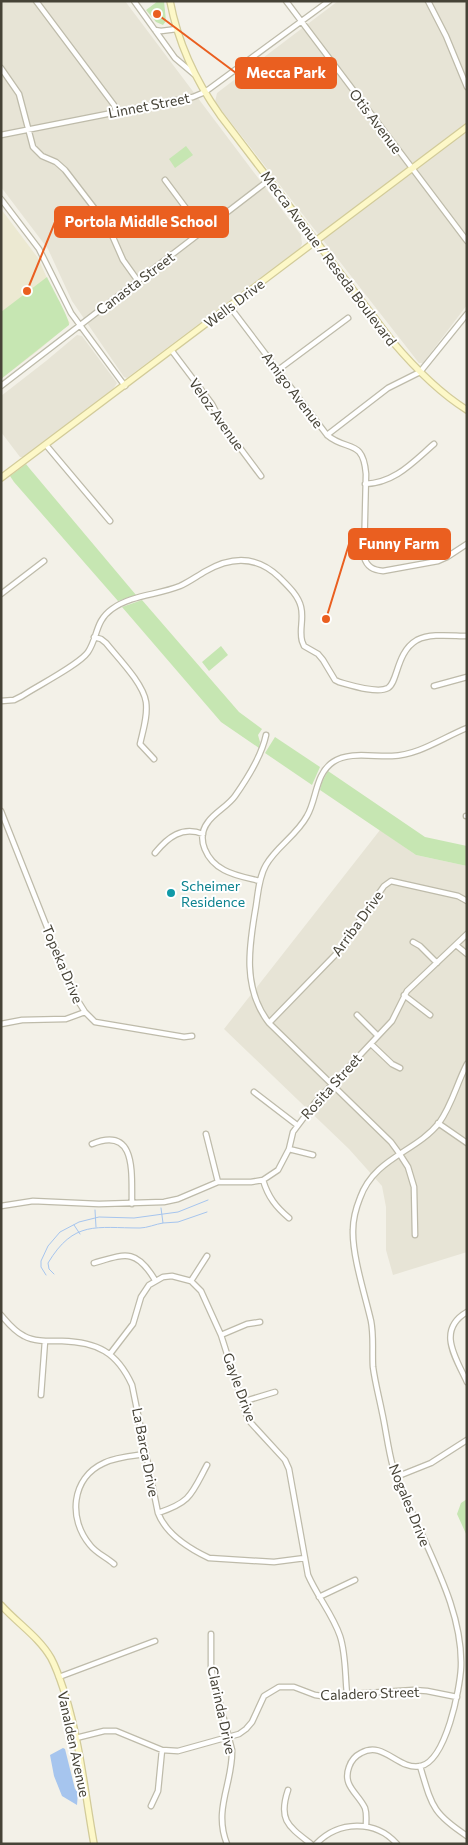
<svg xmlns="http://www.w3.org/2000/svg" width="468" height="1845" font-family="Commissioner,sans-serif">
  <rect width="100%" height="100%" fill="#f3f1e8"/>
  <!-- residential -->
  <path fill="#e7e4d6" d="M 1,1 L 125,1 L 301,235 L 302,244 L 300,248 L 127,378 L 124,377 L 72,301 L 48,249 L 1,187 Z
    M 338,1 L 467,1 L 467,305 L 423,363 L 419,363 L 215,102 L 217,93 Z
    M 77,335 L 82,336 L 117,383 L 113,389 L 24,457 L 20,457 L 1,432 L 1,396 L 46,361 Z
    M 380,830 L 416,855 L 467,866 L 467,1252 L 393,1275 L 386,1250 L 386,1207 L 382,1186 L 349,1149 L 224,1029 Z"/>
  <!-- education -->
  <path fill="#ece9d2" d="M 1,209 L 38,258 L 59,305 L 70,323 L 40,349 L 1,379 Z"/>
  <!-- green -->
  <path fill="#c6e6b2" d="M 158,1 L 164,1 L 166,21 L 163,25 L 156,22 L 146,10 Z
    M 186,146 L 193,155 L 175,168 L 169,159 Z
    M 47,277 C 51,286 70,319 69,325 L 1,379 L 1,312 Z
    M 26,464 L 30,469 L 136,595 L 118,601 L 14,482 L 10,476 Z
    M 142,600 L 239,712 L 262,729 L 258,735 L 260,742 L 259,748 L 221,722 L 122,607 Z
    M 221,646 L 228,655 L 209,671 L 202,662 Z
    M 275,737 L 320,767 L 312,785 L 265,753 Z
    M 328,771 L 425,837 L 467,846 L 467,866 L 416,855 L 320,790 L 322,782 Z
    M 467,1499 L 467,1536 L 457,1514 L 461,1503 Z"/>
  <!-- water -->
  <path fill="#a6c5ee" d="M 63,1748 L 65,1749 L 75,1789 L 78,1792 L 77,1805 L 62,1796 L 54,1776 L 50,1755 Z"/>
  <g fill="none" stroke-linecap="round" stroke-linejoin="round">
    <!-- stream -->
    <path stroke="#a6c5ee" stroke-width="1" d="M 95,1210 L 96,1227
      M 163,1223 L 178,1222 L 207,1212
      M 74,1225 L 80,1234
      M 54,1274 L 49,1269 L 48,1263 C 74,1220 96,1228 140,1228 C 147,1228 156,1224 163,1223 L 161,1208
      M 46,1275 L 41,1267 L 41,1261 L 48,1246 L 60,1232 L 79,1222 L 99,1217 L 134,1218 L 178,1212 L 208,1200"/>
    <defs>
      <path id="street" d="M 36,1 L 114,105 L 116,111
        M 134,1 L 175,58 L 194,74
        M 286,1 L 467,241
        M 428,1 L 446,36 L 467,87
        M 155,30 L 161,31 L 177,29
        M 1,68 L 19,94 L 33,147 L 42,156 L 56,162 L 65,170 L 108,226 L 123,260 L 138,281
        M 1,135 L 193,97 L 205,92 L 329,1
        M 165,180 L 203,231
        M 1,199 L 39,249 L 71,313 L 125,386
        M 230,307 L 327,435 C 347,452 363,438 366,474 L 364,557 C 367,567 373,570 383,571 L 438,561 L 447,557 L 467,544
        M 172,351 L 212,404 L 223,425 L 261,476
        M 278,370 L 348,318
        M 1,386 L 269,180
        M 327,435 L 388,388 L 420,372 L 467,314
        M 46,445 L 110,521
        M 365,484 C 395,483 413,462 434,444
        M 1,594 L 44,561
        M 94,637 L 101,639 L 106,643 C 118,658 143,683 146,702 C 148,716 143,730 140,744 L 154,759
        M 434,686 L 467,677
        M 1,701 L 14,700 L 22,696 C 37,686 79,665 88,652 C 98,637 95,621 112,609 C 131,595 158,595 180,586 C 189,582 197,576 206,571 C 232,556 257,556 279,577 C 288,586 298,595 301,607 C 304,619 299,630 302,641 L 304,646 L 318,654 L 323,660 L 335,680 L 339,682 C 350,685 377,694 388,688 C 398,682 396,652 417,640 C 431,633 452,636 467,636
        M 1,811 L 73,993 L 85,1012 L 95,1022 L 184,1037 L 192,1036
        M 466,816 L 467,816
        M 155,853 C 168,837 182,826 203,834
        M 260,881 C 248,878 235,876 224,870 C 207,861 195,839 208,822 C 215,812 228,806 235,796 C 247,779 262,754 266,735
        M 413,942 L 420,946 L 437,963
        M 456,945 L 467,954
        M 404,995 L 430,1015
        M 357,1015 L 378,1036
        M 269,1023 L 336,954 L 384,886 L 391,881 L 458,896 L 467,901
        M 1,1024 L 22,1020 L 66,1019 L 85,1012
        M 371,1044 L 392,1064 L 400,1068
        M 254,1092 L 297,1125
        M 438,1123 L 467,1143
        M 206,1134 L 218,1182
        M 92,1144 C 138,1125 131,1176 132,1204
        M 289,1149 L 313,1155
        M 263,1180 C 268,1197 276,1207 289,1218
        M 1,1206 L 33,1201 L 99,1204 L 164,1202 L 178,1199 L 218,1182 L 251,1182 L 263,1180 L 278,1170 L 289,1149 L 293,1132 L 314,1104 L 392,1021 L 407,991 L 467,934
        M 415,1235 L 414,1187 L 408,1167 L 399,1153 L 391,1142 L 269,1023 C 242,988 249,946 256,906 C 258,893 259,877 266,865 C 276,847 297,835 307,816 C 317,799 315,774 333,762 C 349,751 373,757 392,756 C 419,755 442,738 467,728
        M 94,1263 C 125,1254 136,1248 155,1280
        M 191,1281 L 207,1256
        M 467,1312 C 436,1330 456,1358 467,1382
        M 1,1315 C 8,1323 14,1331 24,1336 C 35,1342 49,1341 62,1341 C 97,1342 117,1352 132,1385 L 158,1513 C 166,1534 190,1549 209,1558 L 274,1562 L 305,1558
        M 221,1335 L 247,1324 L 260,1322
        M 110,1354 L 133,1324 L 141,1297 L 149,1285 L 163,1277 L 172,1276 L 191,1281 L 201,1291 L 221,1335 L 246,1414 L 251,1423 L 285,1460 L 289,1469 L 308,1575 C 317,1596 333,1615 340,1636 C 346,1654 345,1676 347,1694
        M 41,1395 L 45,1341
        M 242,1402 L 275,1392
        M 396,1477 L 431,1463 L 467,1440
        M 158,1513 C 191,1502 191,1495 207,1465
        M 114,1564 C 106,1557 96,1553 90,1545 C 68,1519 71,1478 104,1463 C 116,1457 132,1456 146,1454
        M 319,1597 L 355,1580
        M 211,1634 L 211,1667 L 213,1677 L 232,1750 C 233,1783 213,1809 227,1844
        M 59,1677 L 155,1641
        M 76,1738 L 104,1731 L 116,1731 L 162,1750 L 178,1751 L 239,1734 L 246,1729 L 252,1722 L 264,1696 L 279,1687 L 294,1687 L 315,1695 L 322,1696 L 413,1690 L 427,1691 L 457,1697
        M 420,1766 C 432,1806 432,1813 467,1836
        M 288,1790 C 278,1820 288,1826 311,1844
        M 151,1806 L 158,1791 L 162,1750
        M 366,1826 C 366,1820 367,1814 365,1808 C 358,1793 342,1786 349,1767 C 351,1761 355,1756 361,1753 C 384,1740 398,1771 421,1766 C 446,1760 460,1689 461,1667 C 463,1611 430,1556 409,1505 C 403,1493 396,1480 393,1467 C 388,1449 386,1430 382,1412 C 379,1397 375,1382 373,1367 C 372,1352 374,1336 371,1321 C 365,1295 352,1255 353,1230 C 353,1219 356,1208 360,1198 C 374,1158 416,1152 439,1123 C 452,1105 457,1083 467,1064
        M 316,1844 C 338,1821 375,1819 397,1844"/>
      <path id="secondary" d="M 170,1 C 178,43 195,80 220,115 L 392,341 C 414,367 438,392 467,410
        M 1,478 L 467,127
        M 1,1605 C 17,1623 39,1637 51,1658 C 57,1669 61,1682 65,1694 C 80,1742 85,1794 94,1844"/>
    </defs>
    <!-- street casing -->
    <use href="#street" stroke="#bebbaa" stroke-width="7"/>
    <!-- secondary casing -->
    <use href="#secondary" stroke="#d2cb99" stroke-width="8"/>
    <!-- street -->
    <use href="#street" stroke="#fff" stroke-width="4.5"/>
    <!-- secondary -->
    <use href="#secondary" stroke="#fdf8c8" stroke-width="5.5"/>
  </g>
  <!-- markers -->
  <circle fill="#0f9aa8" stroke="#fff" stroke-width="2" cx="171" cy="893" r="5"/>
  <g text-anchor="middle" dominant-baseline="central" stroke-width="4" stroke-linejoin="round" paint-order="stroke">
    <!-- street labels -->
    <g font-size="14" fill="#464337" stroke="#fff">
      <text transform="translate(149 105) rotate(-11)">Linnet Street</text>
      <text transform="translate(376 121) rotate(53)">Otis Avenue</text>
      <text transform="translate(329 258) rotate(53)">Mecca Avenue / Reseda Boulevard</text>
      <text transform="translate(135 283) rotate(-37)">Canasta Street</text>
      <text transform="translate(234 303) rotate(-37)">Wells Drive</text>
      <text transform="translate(293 390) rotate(53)">Amigo Avenue</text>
      <text transform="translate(217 414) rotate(55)">Veloz Avenue</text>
      <text transform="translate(357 923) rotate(-54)">Arriba Drive</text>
      <text transform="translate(63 964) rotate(67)">Topeka Drive</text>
      <text transform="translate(331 1086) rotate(-48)">Rosita Street</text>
      <text transform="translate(240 1387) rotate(70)">Gayle Drive</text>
      <text transform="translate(146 1452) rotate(79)">La Barca Drive</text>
      <text transform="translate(410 1505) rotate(68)">Nogales Drive</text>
      <text transform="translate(370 1693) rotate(-2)">Caladero Street</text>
      <text transform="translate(222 1710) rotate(78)">Clarinda Drive</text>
      <text transform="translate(74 1744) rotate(78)">Vanalden Avenue</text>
    </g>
    <!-- culture labels -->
    <g font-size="14" fill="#0d838f" stroke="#fff" text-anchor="start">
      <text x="181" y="885">Scheimer<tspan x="181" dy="16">Residence</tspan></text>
    </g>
  </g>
  <!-- callouts -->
  <path fill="none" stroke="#ea5f20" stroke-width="2" d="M157 14L236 73M27 291L55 222M326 619L349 544"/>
  <g fill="#ea5f20" stroke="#fff" stroke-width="2">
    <circle cx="157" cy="14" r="5"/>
    <circle cx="27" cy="291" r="5"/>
    <circle cx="326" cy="619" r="5"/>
  </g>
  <g fill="#ea5f20" stroke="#ea5f20" stroke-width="2">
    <rect x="236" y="58" width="100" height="30" rx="5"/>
    <rect x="55" y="207" width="173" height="30" rx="5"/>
    <rect x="349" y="529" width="101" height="30" rx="5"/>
  </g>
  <g font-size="15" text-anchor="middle" font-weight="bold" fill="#fff">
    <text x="286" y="78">Mecca Park</text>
    <text x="141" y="227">Portola Middle School</text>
    <text x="399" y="549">Funny Farm</text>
  </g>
  <!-- border -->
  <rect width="468" height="1845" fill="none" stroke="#464337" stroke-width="5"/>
</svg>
